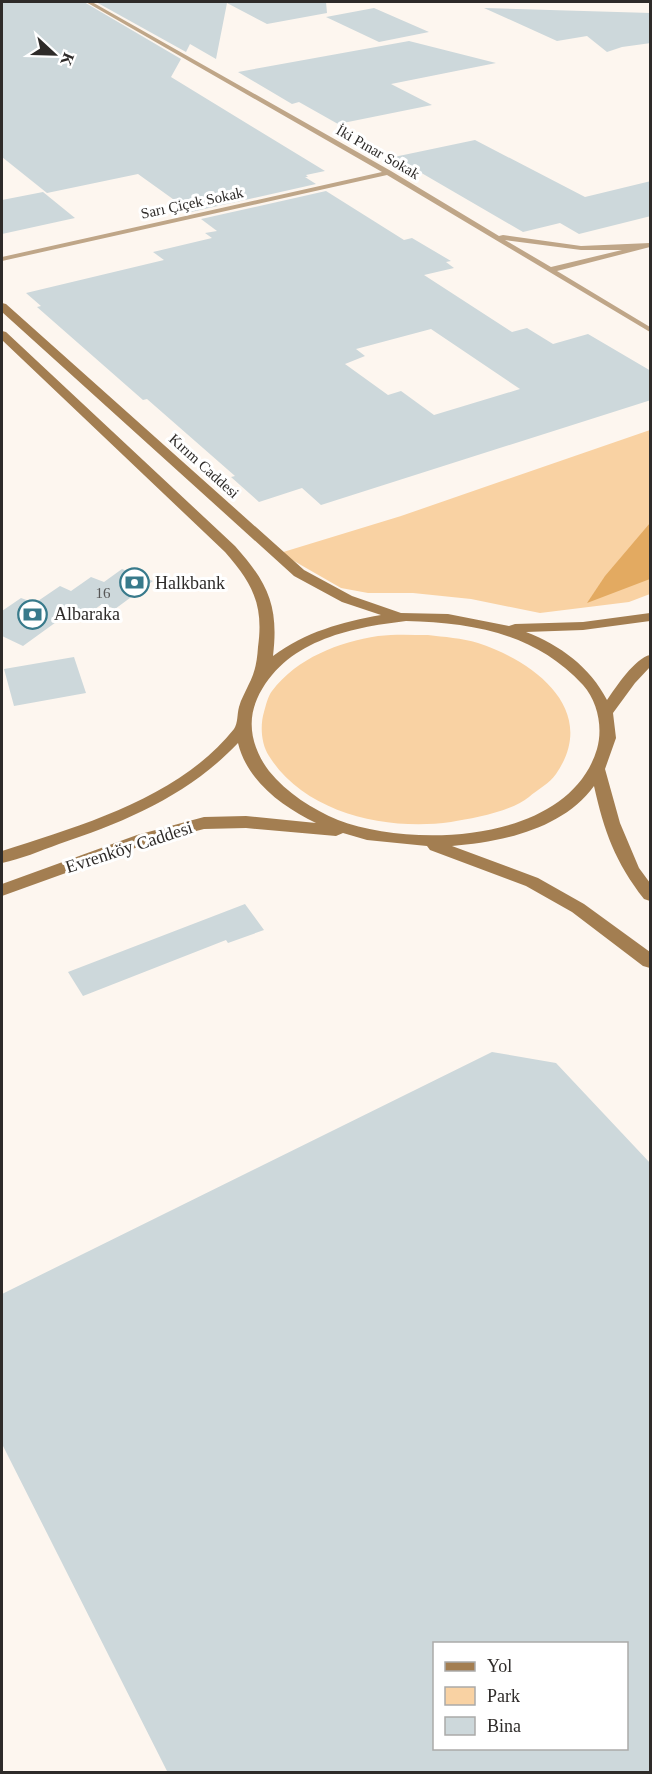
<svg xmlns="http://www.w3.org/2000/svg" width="652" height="1774" font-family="'Times New Roman',serif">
  <rect width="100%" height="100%" fill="#fdf6ef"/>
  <!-- green -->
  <path fill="#f9d2a3" d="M 650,430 L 650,594 L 629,602 L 540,613 L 471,599 L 413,593 L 368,593 L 341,588 L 280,553 L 401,516 Z
    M 428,635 C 444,637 462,638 478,643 C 534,661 600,710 556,774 C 550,783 537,790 529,797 C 510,812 474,818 451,822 C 388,831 305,814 269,756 C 261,744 260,725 264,712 C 266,705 268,696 272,691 C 297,658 339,642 378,636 C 395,634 412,635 428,635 Z"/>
  <!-- water -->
  <path fill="#e3aa61" d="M 650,523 L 650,579 L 587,603 L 605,576 Z"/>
  <!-- building -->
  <path fill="#cdd8db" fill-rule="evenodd" d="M 2,2 L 84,2 L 181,59 L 171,77 L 325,171 L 306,175 L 308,177 L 305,177 L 316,184 L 191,212 L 138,174 L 47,193 L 2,157 Z
    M 96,2 L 326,2 L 327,13 L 267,24 L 227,3 L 216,59 L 190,44 L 186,52 Z
    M 374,8 L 429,32 L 379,42 L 326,17 Z
    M 484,8 L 651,13 L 651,43 L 622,47 L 607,52 L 587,36 L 557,41 Z
    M 409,41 L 496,63 L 391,84 L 432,105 L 338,124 L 299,102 L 292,104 L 238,72 Z
    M 475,140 L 585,197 L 651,181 L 651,216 L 579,234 L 560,223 L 523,232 L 394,157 Z
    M 326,191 L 404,240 L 412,238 L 451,261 L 446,262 L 454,268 L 424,275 L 512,332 L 527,328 L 553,344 L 588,334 L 651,371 L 651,400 L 321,505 L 302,488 L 259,502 L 231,477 L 235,476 L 147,399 L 143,400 L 37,307 L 41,306 L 26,293 L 164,260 L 153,252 L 212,238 L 205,233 L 217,231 L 201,219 ZM 431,329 L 520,389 L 434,415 L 401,391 L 388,395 L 345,364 L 365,356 L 356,349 Z
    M 43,192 L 75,218 L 2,234 L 2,200 Z
    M 122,569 L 153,581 L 115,609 L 102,604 L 83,618 L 70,612 L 23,646 L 2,636 L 2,611 L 21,598 L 35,603 L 60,586 L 71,591 L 91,577 L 104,582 Z
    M 74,657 L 86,693 L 14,706 L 4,669 Z
    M 245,904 L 264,930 L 228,943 L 226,940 L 83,996 L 68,972 Z
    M 492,1052 L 556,1063 L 651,1164 L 651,1773 L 168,1773 L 2,1444 L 2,1294 ZM 435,1644 L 627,1644 L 627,1749 L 435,1749 Z"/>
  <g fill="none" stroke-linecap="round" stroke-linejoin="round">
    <!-- lane -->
    <path fill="#bfa688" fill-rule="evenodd" d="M 86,2 L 92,2 L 391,171 L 499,236 L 503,235 L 581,246 L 650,243 L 650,247 L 557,271 L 650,327 L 650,332 L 387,175 L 2,261 L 2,257 L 382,172 ZM 505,240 L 581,250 L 622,250 L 551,267 Z"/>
    <!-- secondary -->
    <path fill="#a37e51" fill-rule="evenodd" d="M 2,303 L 6,304 L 304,570 L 352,596 L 401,613 L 448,614 L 509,626 L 515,624 L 583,622 L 650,613 L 650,621 L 583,630 L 526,632 C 560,645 590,667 607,700 C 616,687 635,658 650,655 L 650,667 L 635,683 L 613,713 L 616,738 L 605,769 L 620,823 L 639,868 L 650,883 L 650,901 L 644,899 C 615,862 604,831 594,786 C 563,829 502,842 452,846 L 538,878 L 584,904 L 650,952 L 650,968 L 643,966 L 572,912 L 526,886 L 430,850 L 427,846 L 367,840 L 343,833 L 336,836 L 246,828 L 204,829 L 149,843 L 2,896 L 2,884 L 137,835 L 204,817 L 246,816 L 316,823 C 283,807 247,781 238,743 C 189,795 125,822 59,844 C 40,851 21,859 2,863 L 2,851 C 82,825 179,798 234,729 C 238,723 237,714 239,707 C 241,699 245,693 248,686 C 255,673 257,662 258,647 C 264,604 252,583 225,552 L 2,340 L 2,331 L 6,332 L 235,546 C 268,583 279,606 273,656 C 305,632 342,622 381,615 L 342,602 L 294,576 L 2,312 ZM 406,621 C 474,623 535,633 583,685 C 598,702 603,728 597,749 C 569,843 414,849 338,820 C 312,809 287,793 269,771 C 253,750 246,724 257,699 C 284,641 348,628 406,621 Z"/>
  </g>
  <!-- icons -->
  <defs>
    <symbol id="bank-ring" viewBox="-11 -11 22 22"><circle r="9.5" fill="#fff" stroke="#387a8b" stroke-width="1.5"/><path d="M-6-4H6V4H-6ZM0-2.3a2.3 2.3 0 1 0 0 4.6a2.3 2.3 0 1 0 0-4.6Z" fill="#387a8b"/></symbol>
  </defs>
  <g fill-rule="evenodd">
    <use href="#bank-ring" x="118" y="566" width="33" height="33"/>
    <use href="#bank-ring" x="16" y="598" width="33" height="33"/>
  </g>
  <g text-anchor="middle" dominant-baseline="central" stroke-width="6" stroke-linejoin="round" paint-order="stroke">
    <!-- far-street labels -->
    <g font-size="15" fill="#2e2b29" stroke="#fff">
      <text transform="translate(378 152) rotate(30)">İki Pınar Sokak</text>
      <text transform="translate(192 203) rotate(-12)">Sarı Çiçek Sokak</text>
      <text transform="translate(204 466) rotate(42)">Kırım Caddesi</text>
    </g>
    <!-- number labels -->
    <g font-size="15" fill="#565656">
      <text x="103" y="593">16</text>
    </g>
    <!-- poi labels -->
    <g font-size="18" fill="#2e2b29" stroke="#fff" text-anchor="start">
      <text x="155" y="583">Halkbank</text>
      <text x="54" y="614">Albaraka</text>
    </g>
    <!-- street labels -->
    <g font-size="18" fill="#2e2b29" stroke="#fff">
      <text transform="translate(129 847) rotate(-18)">Evrenköy Caddesi</text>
    </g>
  </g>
  <!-- border -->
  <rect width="652" height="1774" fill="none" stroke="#2e2b29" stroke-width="6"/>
  <!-- legend -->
  <rect x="433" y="1642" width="195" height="108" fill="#ffffff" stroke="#abaaa9" stroke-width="1.5"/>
  <rect x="445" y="1662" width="30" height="9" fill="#a37e51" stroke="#abaaa9" stroke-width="1.5"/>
  <text x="487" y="1672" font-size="18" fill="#2e2b29">Yol</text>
  <rect x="445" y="1687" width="30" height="18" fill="#f9d2a3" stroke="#abaaa9" stroke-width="1.5"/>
  <text x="487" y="1702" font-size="18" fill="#2e2b29">Park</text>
  <rect x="445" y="1717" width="30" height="18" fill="#cdd8db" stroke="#abaaa9" stroke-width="1.5"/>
  <text x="487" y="1732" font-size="18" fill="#2e2b29">Bina</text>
  <!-- north arrow -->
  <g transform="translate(54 54) rotate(112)" stroke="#ffffff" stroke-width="4.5" paint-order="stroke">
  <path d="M0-4.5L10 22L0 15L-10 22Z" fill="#2e2b29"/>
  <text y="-9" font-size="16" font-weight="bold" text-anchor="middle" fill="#2e2b29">K</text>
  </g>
</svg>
